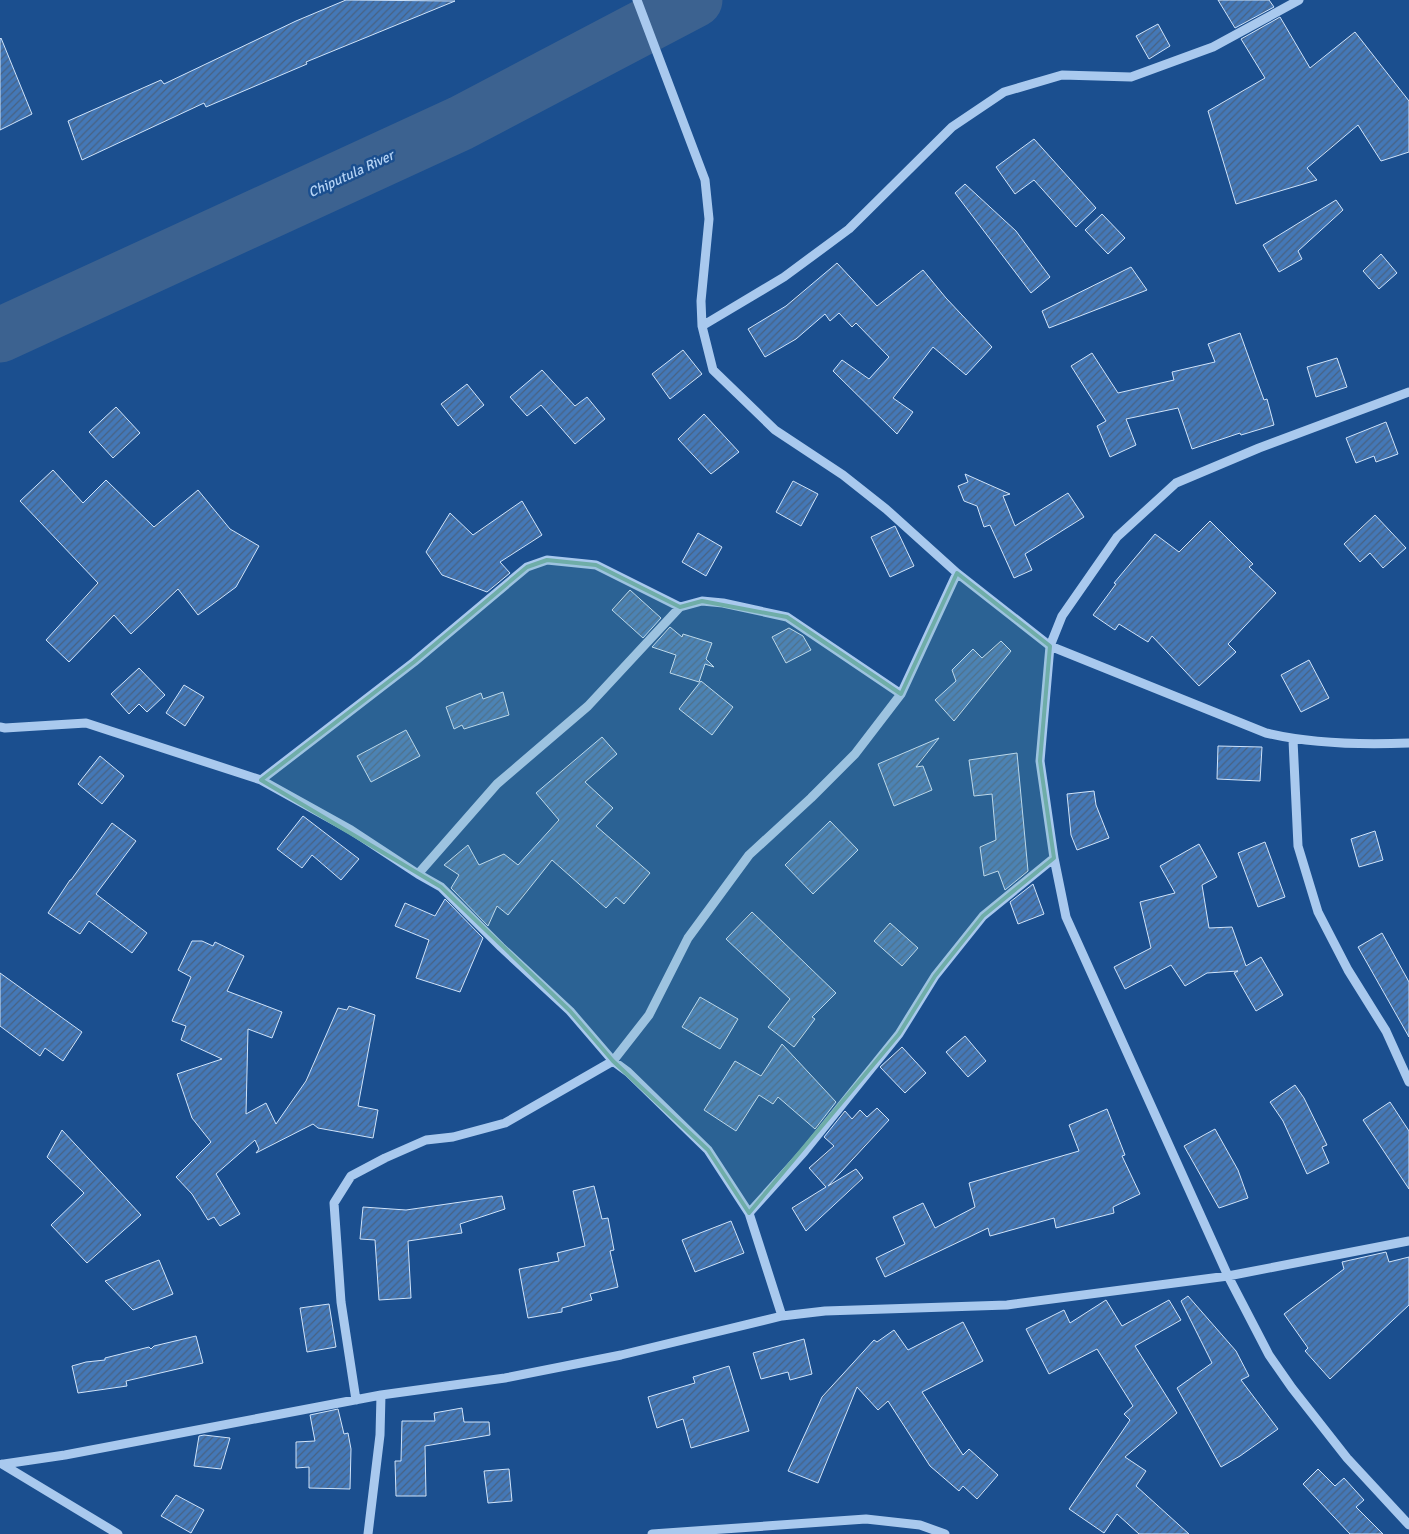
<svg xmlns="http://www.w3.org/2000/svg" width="1409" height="1534" font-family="Signika,sans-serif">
  <defs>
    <pattern id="building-hatch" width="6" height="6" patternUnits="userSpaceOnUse" patternTransform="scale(1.25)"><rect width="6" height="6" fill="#4478b7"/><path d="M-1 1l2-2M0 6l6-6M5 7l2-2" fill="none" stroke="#486282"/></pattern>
  </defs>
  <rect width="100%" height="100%" fill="#1b4f8f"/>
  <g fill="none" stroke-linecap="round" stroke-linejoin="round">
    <!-- river -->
    <path stroke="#3c6290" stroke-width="55" d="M 0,335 L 461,123 L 695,0"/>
  </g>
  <!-- building -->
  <path fill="url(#building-hatch)" stroke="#cfe3fa" d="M 346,0 L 455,1 L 306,62 L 307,64 L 206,107 L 204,103 L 82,160 L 68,121 L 161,80 L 164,84 L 296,21 Z
    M 1218,0 L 1269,0 L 1274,7 L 1235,28 Z
    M 1280,17 L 1310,68 L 1355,32 L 1409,101 L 1409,152 L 1381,161 L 1358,125 L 1307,168 L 1317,180 L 1236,204 L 1208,111 L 1265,78 L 1241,39 Z
    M 1158,24 L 1170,46 L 1149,59 L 1136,36 Z
    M 1,38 L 32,114 L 0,130 L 0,39 Z
    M 1034,139 L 1096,208 L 1076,227 L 1034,180 L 1015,194 L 996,167 Z
    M 965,184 L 1016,231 L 1050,277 L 1031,293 L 955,193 Z
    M 1336,200 L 1343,210 L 1298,251 L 1302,259 L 1279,272 L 1263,245 Z
    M 1102,214 L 1125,238 L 1108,254 L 1085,230 Z
    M 1381,254 L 1397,273 L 1379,289 L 1363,271 Z
    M 837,263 L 877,306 L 923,270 L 946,298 L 992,347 L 966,375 L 933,347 L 893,398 L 913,412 L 897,434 L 833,371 L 842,360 L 869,379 L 889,357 L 856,323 L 852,327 L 839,313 L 830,321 L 825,314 L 796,339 L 765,357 L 748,329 L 786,306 Z
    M 1131,267 L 1147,290 L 1049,328 L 1042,311 Z
    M 1240,333 L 1264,400 L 1267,399 L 1274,425 L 1241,435 L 1240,433 L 1192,449 L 1178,408 L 1126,419 L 1136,445 L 1110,457 L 1097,426 L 1106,421 L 1071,366 L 1092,353 L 1118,393 L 1174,380 L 1172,372 L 1215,362 L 1208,344 Z
    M 683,350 L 702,374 L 670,399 L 652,374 Z
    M 1337,358 L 1347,387 L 1316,397 L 1307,367 Z
    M 542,370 L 575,406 L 587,397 L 605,419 L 575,444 L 541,405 L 527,416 L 510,397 Z
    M 467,384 L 484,405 L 458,426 L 441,404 Z
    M 116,407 L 140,433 L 113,458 L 89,432 Z
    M 704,414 L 739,452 L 711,474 L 678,439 Z
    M 1386,422 L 1398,454 L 1376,462 L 1374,456 L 1356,463 L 1346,438 Z
    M 53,470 L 83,503 L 106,480 L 154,527 L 198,490 L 230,529 L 259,546 L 236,587 L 198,615 L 178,589 L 131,634 L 114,615 L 69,662 L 46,640 L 98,583 L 20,501 Z
    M 965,474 L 1010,494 L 1003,496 L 1015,526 L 1068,493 L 1084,517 L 1025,554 L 1032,570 L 1014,578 L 990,525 L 984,527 L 977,506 L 964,501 L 958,486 L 968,482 Z
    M 793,481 L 818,494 L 801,526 L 776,512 Z
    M 522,501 L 542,535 L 500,562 L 510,573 L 487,592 L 442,575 L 426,552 L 450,513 L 473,535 Z
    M 1375,515 L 1406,548 L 1383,568 L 1370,553 L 1360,562 L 1344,544 Z
    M 1210,521 L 1253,564 L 1249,567 L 1276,593 L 1228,644 L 1236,652 L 1199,686 L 1152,636 L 1148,642 L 1119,624 L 1115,630 L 1093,615 L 1116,584 L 1114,583 L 1155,534 L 1179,552 Z
    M 895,526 L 914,566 L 890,577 L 871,537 Z
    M 698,533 L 722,547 L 706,576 L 682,562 Z
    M 630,590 L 661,618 L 643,638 L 612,610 Z
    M 670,627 L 682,637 L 683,634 L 712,643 L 706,659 L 714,667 L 705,664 L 699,682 L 670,673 L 676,655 L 652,647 Z
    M 789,628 L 803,636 L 811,650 L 786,663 L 772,637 Z
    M 1001,641 L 1011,651 L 954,721 L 935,700 L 956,681 L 952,670 L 973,649 L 982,658 Z
    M 1309,660 L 1329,698 L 1301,712 L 1281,675 Z
    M 139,668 L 165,695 L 147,712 L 139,704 L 129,714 L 111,694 Z
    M 701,681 L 733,707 L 712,735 L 679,709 Z
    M 184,685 L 204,697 L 185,726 L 166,713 Z
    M 503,692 L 509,715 L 464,729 L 462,725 L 454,729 L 446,707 L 481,693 L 483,699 Z
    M 406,730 L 420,756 L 371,782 L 357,756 Z
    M 602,737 L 617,754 L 585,782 L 613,808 L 596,826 L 650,873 L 624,904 L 616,897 L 606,908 L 552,860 L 508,915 L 497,906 L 488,926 L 451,888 L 459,875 L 444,865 L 468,845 L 479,865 L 504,854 L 518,865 L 559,820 L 536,793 Z
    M 939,738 L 916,767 L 923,766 L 932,790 L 894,806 L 878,764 Z
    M 1218,746 L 1262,747 L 1260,781 L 1217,779 Z
    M 1017,753 L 1028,871 L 1005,890 L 998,871 L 984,876 L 980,847 L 996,840 L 992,794 L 974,796 L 969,760 Z
    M 100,756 L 124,776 L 102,804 L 78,784 Z
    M 1094,791 L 1096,805 L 1109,838 L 1077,850 L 1071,835 L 1067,794 Z
    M 303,816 L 359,859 L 341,880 L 312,855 L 302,868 L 277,849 Z
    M 830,821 L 858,850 L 813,894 L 785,865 Z
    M 112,823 L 136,841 L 96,894 L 147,933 L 132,953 L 89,921 L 80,934 L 48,913 L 70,880 L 71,880 Z
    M 1375,831 L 1383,860 L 1359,867 L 1351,839 Z
    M 1265,842 L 1285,897 L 1258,907 L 1238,853 Z
    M 1199,844 L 1217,877 L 1202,885 L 1209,928 L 1232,927 L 1246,966 L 1261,957 L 1283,995 L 1256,1011 L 1234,973 L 1238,971 L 1207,973 L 1185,986 L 1171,965 L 1125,989 L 1114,967 L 1151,948 L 1140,902 L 1175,893 L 1160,866 Z
    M 1033,884 L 1044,914 L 1018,924 L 1010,902 Z
    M 445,899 L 483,938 L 460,992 L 416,978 L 429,940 L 395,926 L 405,903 L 435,916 Z
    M 752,912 L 836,993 L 812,1017 L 815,1019 L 794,1047 L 768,1027 L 790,999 L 726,939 Z
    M 890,923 L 918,948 L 902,966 L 874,941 Z
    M 1382,933 L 1409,982 L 1409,1037 L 1358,947 Z
    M 192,941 L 202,941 L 213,946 L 215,942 L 244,956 L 227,991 L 282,1012 L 272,1038 L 248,1029 L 246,1114 L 266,1103 L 276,1124 L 306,1081 L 338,1008 L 347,1010 L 349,1006 L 375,1015 L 358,1106 L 378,1110 L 373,1138 L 318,1128 L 313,1124 L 256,1153 L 259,1149 L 255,1140 L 216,1174 L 240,1214 L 220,1226 L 214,1217 L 208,1220 L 192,1194 L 176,1177 L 211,1142 L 192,1118 L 177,1074 L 222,1059 L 181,1040 L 186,1026 L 172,1021 L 191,977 L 178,970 Z
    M 0,973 L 82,1032 L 63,1061 L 45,1048 L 40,1056 L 0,1026 Z
    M 700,997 L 738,1019 L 720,1049 L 682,1027 Z
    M 965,1036 L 986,1061 L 968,1077 L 946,1052 Z
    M 782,1044 L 836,1102 L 815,1129 L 778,1097 L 773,1104 L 759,1095 L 736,1131 L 704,1110 L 735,1061 L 761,1076 Z
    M 902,1047 L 926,1073 L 905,1093 L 880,1067 Z
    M 1295,1085 L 1304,1098 L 1327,1145 L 1322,1147 L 1329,1163 L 1307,1174 L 1283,1121 L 1270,1102 Z
    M 1390,1102 L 1409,1131 L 1409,1189 L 1363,1120 Z
    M 877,1108 L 889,1120 L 828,1186 L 856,1169 L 863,1178 L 806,1231 L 792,1208 L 826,1187 L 809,1168 L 834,1146 L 824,1137 L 845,1111 L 852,1119 L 860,1110 L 867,1117 Z
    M 1107,1109 L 1125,1155 L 1122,1156 L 1140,1194 L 1113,1207 L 1114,1213 L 1056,1228 L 1054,1218 L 990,1236 L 988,1228 L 885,1277 L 876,1258 L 905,1244 L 893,1217 L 923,1203 L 935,1228 L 975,1207 L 969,1183 L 1079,1151 L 1069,1125 Z
    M 1215,1129 L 1238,1170 L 1248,1198 L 1219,1208 L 1184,1146 Z
    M 62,1130 L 141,1215 L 87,1263 L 51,1225 L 84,1193 L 47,1157 Z
    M 594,1186 L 602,1219 L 608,1218 L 614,1250 L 610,1251 L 618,1287 L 590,1294 L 592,1300 L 562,1308 L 562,1312 L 528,1318 L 519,1269 L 559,1261 L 557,1253 L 585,1246 L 573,1191 Z
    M 502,1196 L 505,1209 L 460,1224 L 462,1233 L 408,1241 L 411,1298 L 379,1300 L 375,1240 L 360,1239 L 363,1207 L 406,1210 Z
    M 731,1221 L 744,1253 L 695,1272 L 682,1240 Z
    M 1386,1252 L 1389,1262 L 1409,1257 L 1409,1305 L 1330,1379 L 1305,1351 L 1308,1348 L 1284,1314 L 1344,1269 L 1342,1262 Z
    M 159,1260 L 173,1294 L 133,1310 L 105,1281 Z
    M 1188,1296 L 1236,1351 L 1249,1376 L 1241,1380 L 1278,1429 L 1240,1456 L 1221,1467 L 1177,1388 L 1212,1363 L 1181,1301 Z
    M 1106,1300 L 1122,1326 L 1169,1300 L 1181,1320 L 1135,1346 L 1177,1413 L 1125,1457 L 1146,1471 L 1136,1486 L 1189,1534 L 1139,1534 L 1117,1514 L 1104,1533 L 1069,1509 L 1130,1420 L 1124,1414 L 1133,1406 L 1097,1349 L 1049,1374 L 1026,1329 L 1064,1310 L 1070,1323 Z
    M 329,1304 L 336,1347 L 307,1352 L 300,1308 Z
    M 963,1322 L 983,1361 L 922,1392 L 963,1455 L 969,1449 L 998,1475 L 977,1499 L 963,1486 L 959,1491 L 930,1466 L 888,1401 L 878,1410 L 857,1387 L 818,1483 L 788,1471 L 822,1397 L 874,1340 L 877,1342 L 894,1330 L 908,1350 Z
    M 196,1336 L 203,1363 L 126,1381 L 127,1386 L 78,1393 L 72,1366 L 86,1362 L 105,1360 L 105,1358 L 149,1347 L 151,1349 L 154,1346 Z
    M 804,1339 L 812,1374 L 790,1380 L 788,1372 L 761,1379 L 753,1353 Z
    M 729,1366 L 749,1431 L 691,1448 L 683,1419 L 657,1428 L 648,1397 L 695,1383 L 693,1377 Z
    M 462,1408 L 464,1422 L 489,1422 L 490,1435 L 425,1446 L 426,1496 L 396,1496 L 395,1461 L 401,1461 L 402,1421 L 435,1421 L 434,1413 Z
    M 338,1409 L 344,1434 L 348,1433 L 351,1449 L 350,1489 L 309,1488 L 309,1467 L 296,1468 L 296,1442 L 315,1441 L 310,1415 Z
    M 204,1435 L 230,1438 L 221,1469 L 194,1466 L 199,1436 Z
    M 509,1469 L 512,1501 L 488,1503 L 484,1471 Z
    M 1318,1469 L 1335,1486 L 1344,1478 L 1364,1500 L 1356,1507 L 1383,1534 L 1350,1534 L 1303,1484 Z
    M 176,1495 L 204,1510 L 191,1533 L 161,1516 Z"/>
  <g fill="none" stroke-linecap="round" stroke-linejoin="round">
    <!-- minor -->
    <path stroke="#a9c9ee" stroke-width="9" d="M 637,0 L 705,180 L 709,219 L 701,301 L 702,326 L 713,370 L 775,430 L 843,475 L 886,509 L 957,573
      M 702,326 L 784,277 L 849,229 L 952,127 L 1004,92 L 1062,75 L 1131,77 L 1213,47 L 1299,0
      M 1409,392 L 1259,448 L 1176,483 L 1117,537 L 1062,616 L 1050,646 L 1040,761 L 1054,858 L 1066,917 L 1228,1276 L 1269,1355 L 1292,1388 L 1347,1458 L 1409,1525
      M 0,727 L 5,728 L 86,723 L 261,780 L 351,830 L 418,874 L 441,887 L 501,947 L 570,1011 L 613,1061 L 628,1072 L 708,1150 L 749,1213 L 782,1316
      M 1293,740 L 1298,846 L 1318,912 L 1348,970 L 1386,1031 L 1409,1082
      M 261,780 L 414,662 L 527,567 L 547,560 L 596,565 L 680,607
      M 418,874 L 497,784 L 588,706 L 680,607 L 702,601 L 723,603 L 787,617 L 901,694
      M 749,1213 L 804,1152 L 899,1034 L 935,976 L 983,916 L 1054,858
      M 356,1400 L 341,1302 L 334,1203 L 351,1176 L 385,1158 L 426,1140 L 453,1137 L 505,1123 L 613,1061 L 649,1015 L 688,938 L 749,855 L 811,798 L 855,754 L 901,694 L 957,573 L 1050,646 L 1266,733 C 1312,744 1362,745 1409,743
      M 2,1464 L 118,1534
      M 4,1464 L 65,1455 L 381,1395 L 505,1378 L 621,1355 L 782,1316 L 825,1311 L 1007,1305 L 1228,1276 L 1409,1241
      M 368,1534 L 380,1435 L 381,1395
      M 652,1534 L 866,1519 L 920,1525 L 945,1534"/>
  </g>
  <!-- marked area -->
  <path fill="#6fada8" fill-opacity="0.2" stroke="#6fada8" stroke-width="4" stroke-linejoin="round" d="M 547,560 L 596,565 L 680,607 L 702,601 L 787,617 L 901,694 L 957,573 L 1050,646 L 1040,761 L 1054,858 L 983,916 L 935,976 L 899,1034 L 749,1213 L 708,1150 L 613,1061 L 570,1011 L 441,887 L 261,780 L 414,662 L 527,567 Z"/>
  <g text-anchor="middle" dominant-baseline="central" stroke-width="5" stroke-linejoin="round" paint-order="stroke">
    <!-- water labels -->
    <g font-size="14" font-style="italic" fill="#b5d3f5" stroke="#1b4f8f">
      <text transform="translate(351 174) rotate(-25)">Chiputula River</text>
    </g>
  </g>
</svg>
